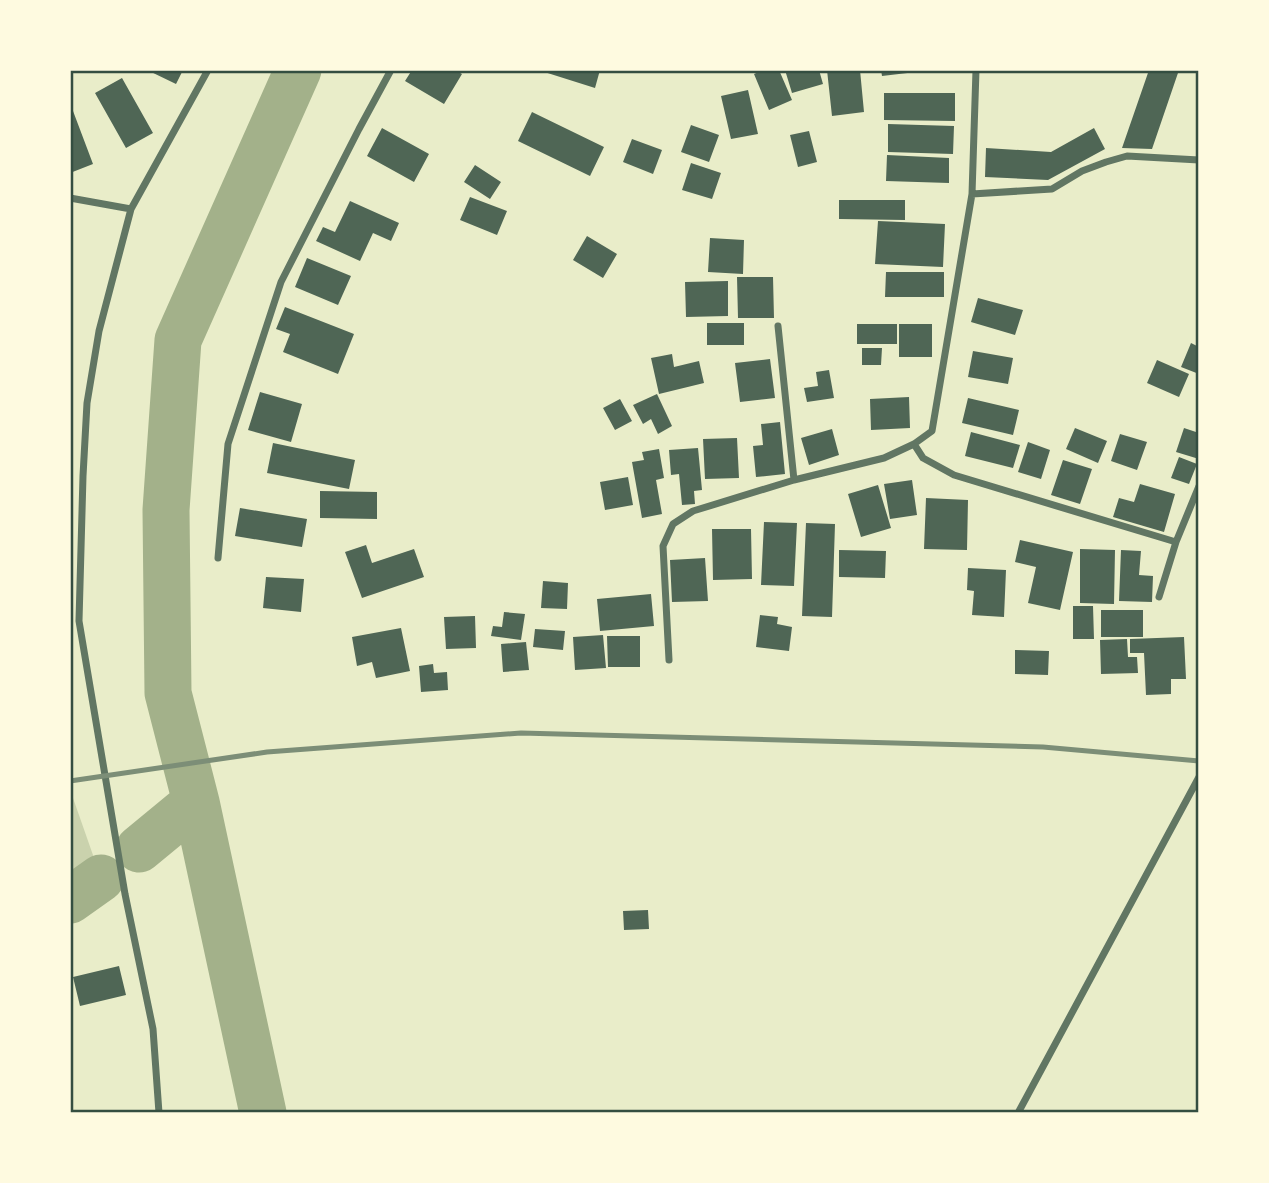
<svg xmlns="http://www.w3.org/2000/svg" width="1269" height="1183" font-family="'Source Sans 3',sans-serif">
  <rect width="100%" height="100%" fill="#e9edc9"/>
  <!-- green -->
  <path fill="#cad2ad" d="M 73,798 L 101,878 L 70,901 L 70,799 Z"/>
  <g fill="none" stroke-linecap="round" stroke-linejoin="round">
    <!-- river -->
    <path stroke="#a3b18a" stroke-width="47" d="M 139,849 L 196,802
      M 70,900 L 101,878
      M 263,1113 L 196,802 L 168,693 L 166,510 L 178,340 L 298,70"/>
  </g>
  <!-- building -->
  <path fill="#4f6655" d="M 147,70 L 183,70 L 176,84 Z
    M 412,70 L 455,70 L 462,74 L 444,104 L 405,81 Z
    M 538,70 L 600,70 L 595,88 Z
    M 763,70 L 779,70 L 792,100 L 769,110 L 754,74 Z
    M 785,70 L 819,70 L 823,84 L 792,93 Z
    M 827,70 L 860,70 L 864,112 L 832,116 Z
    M 881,70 L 916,70 L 916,72 L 882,76 Z
    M 1149,70 L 1179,70 L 1152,149 L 1122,148 Z
    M 122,78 L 153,133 L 126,148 L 95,93 Z
    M 748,90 L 758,134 L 731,139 L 721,96 Z
    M 884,93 L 955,93 L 955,121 L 884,120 Z
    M 70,103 L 93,164 L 70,173 Z
    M 532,112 L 604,147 L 590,176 L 518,141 Z
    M 888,124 L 954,126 L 953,154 L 888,152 Z
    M 691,125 L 719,135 L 709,162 L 681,152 Z
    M 382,128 L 429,154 L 414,182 L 367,156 Z
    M 1094,128 L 1105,149 L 1048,180 L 985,177 L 986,148 L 1051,152 Z
    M 809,131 L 817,162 L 798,167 L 790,135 Z
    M 632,139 L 662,150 L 653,174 L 623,162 Z
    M 887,155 L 949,158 L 949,183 L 886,181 Z
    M 691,163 L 721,173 L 712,199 L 682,190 Z
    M 475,165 L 501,182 L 490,199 L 464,182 Z
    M 470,197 L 507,211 L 497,235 L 460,220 Z
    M 839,200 L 905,200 L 905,220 L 839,219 Z
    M 350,201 L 399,223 L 391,241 L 373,233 L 360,261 L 316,241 L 323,227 L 335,232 Z
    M 878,221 L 945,224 L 943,267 L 875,264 Z
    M 587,236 L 617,254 L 603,278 L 573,260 Z
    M 710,238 L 744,240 L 743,274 L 708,272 Z
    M 307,258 L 351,276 L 338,305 L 295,287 Z
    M 886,272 L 944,272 L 944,297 L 885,297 Z
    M 737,277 L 773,277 L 774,318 L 738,318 Z
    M 728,281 L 728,316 L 686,317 L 685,282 Z
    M 978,298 L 1023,310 L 1015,335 L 971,322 Z
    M 285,307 L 354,334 L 338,374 L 283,352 L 290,334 L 276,329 Z
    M 707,323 L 744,323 L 744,345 L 707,345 Z
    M 857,324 L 897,324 L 897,344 L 857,344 Z
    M 899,324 L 932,324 L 932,357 L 899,357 Z
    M 1191,343 L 1199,347 L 1199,374 L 1181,367 Z
    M 862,348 L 882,348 L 881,365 L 862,365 Z
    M 973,351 L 1013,358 L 1008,384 L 968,377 Z
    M 672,354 L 674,367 L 699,361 L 704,383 L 659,394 L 651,358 Z
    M 770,359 L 775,398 L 740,402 L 735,363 Z
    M 1157,360 L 1189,374 L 1179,397 L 1147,383 Z
    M 829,370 L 834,398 L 807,402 L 804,388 L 818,386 L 816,372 Z
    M 260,392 L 302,404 L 291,442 L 248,430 Z
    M 657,394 L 672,426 L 658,434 L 651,419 L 643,424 L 633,405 Z
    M 909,397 L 910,428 L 871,430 L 870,399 Z
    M 968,398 L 1019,410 L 1013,435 L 962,423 Z
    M 620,399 L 632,421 L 615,430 L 603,408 Z
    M 780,422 L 785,474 L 756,477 L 753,446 L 763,445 L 761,424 Z
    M 1075,428 L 1107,441 L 1098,463 L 1066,449 Z
    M 1184,428 L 1199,433 L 1199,459 L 1176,452 Z
    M 832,429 L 839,455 L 809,465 L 801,438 Z
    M 971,432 L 1020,445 L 1013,468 L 965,456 Z
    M 1120,434 L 1147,442 L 1137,470 L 1111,461 Z
    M 737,438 L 739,478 L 705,479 L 703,439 Z
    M 1028,442 L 1050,450 L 1041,479 L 1018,472 Z
    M 273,443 L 355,460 L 349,489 L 267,473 Z
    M 698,448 L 702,490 L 694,491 L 695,504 L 682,505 L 679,474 L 671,475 L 669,450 Z
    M 659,449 L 664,478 L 656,480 L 662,514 L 642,518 L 632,462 L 644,460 L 642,452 Z
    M 1179,457 L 1197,464 L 1189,484 L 1171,478 Z
    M 1063,460 L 1092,469 L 1080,504 L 1051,495 Z
    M 628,477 L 633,505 L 605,510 L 600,482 Z
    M 912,480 L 917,515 L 890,519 L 884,484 Z
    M 1140,484 L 1175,494 L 1164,532 L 1113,517 L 1119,498 L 1134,502 Z
    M 878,485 L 891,528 L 861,537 L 848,494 Z
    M 320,491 L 377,492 L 377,519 L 320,518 Z
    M 926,498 L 968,500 L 967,550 L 924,549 Z
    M 240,508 L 307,519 L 302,547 L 235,536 Z
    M 764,522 L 797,523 L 794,586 L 761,585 Z
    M 806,523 L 835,524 L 832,617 L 802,616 Z
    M 712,529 L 751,529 L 752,579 L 713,580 Z
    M 1020,540 L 1073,552 L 1060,610 L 1028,603 L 1036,567 L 1015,562 Z
    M 366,545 L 372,563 L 414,549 L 424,577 L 362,598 L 345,552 Z
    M 1080,549 L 1115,550 L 1114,604 L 1080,603 Z
    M 839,550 L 886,551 L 885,578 L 839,577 Z
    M 1121,550 L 1141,551 L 1139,575 L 1153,576 L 1152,602 L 1119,601 Z
    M 705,558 L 708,601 L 672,602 L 670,560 Z
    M 968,568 L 1006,570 L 1004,617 L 972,615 L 974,591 L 967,590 Z
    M 266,577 L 304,579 L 301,612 L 263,608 Z
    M 543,581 L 568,583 L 567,609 L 541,608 Z
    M 651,594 L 654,626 L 600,631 L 597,599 Z
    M 1073,606 L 1093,606 L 1094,639 L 1073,639 Z
    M 1101,610 L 1143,610 L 1143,637 L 1101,637 Z
    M 504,612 L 525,614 L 521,640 L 491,636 L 493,626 L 502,627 Z
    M 760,615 L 778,617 L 777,624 L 792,627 L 789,651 L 756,647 Z
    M 475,616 L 476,648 L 446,649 L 444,617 Z
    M 401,628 L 410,671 L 376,678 L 372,662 L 357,666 L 352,637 Z
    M 535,629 L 565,631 L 563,650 L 533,647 Z
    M 603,635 L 606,668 L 575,670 L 573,637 Z
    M 607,636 L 640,636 L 640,667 L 608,667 Z
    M 1184,637 L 1186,679 L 1171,679 L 1171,694 L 1146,695 L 1144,653 L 1130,653 L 1130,639 Z
    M 1127,639 L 1128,657 L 1137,657 L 1138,673 L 1101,674 L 1100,640 Z
    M 526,642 L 529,670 L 503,672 L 501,644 Z
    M 1015,650 L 1049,651 L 1048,675 L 1015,674 Z
    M 433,664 L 434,673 L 447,672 L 448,690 L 421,692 L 419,666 Z
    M 648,910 L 649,929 L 624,930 L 623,911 Z
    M 119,966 L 126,995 L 80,1006 L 73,977 Z"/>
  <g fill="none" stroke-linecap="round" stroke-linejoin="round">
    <!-- minor -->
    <path stroke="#617663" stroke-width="7" d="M 972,194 L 1052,189 L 1082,171 L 1106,162 L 1127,156 L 1199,160
      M 70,198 L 131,209
      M 778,326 L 794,480
      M 914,444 L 923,458 L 954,475 L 1176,542
      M 218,558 L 228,444 L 281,282 L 359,129 L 391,70
      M 1159,597 L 1176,542 L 1199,486
      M 669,660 L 663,546 L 673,524 L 693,511 L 794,480 L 884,458 L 914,444 L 932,431 L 972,194 L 976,70
      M 159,1113 L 153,1029 L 125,894 L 79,621 L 83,476 L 87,403 L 99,331 L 131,209 L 208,70
      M 1018,1113 L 1199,777"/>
    <!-- rail -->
    <path stroke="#7c8e77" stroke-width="5" d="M 70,781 L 267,752 L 521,733 L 1043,747 L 1199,761"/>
  </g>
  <!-- border -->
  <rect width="1269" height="1183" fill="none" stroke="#fefae0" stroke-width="144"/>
  <rect x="72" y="72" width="1125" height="1039" fill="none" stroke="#344e41" stroke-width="2.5"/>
</svg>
